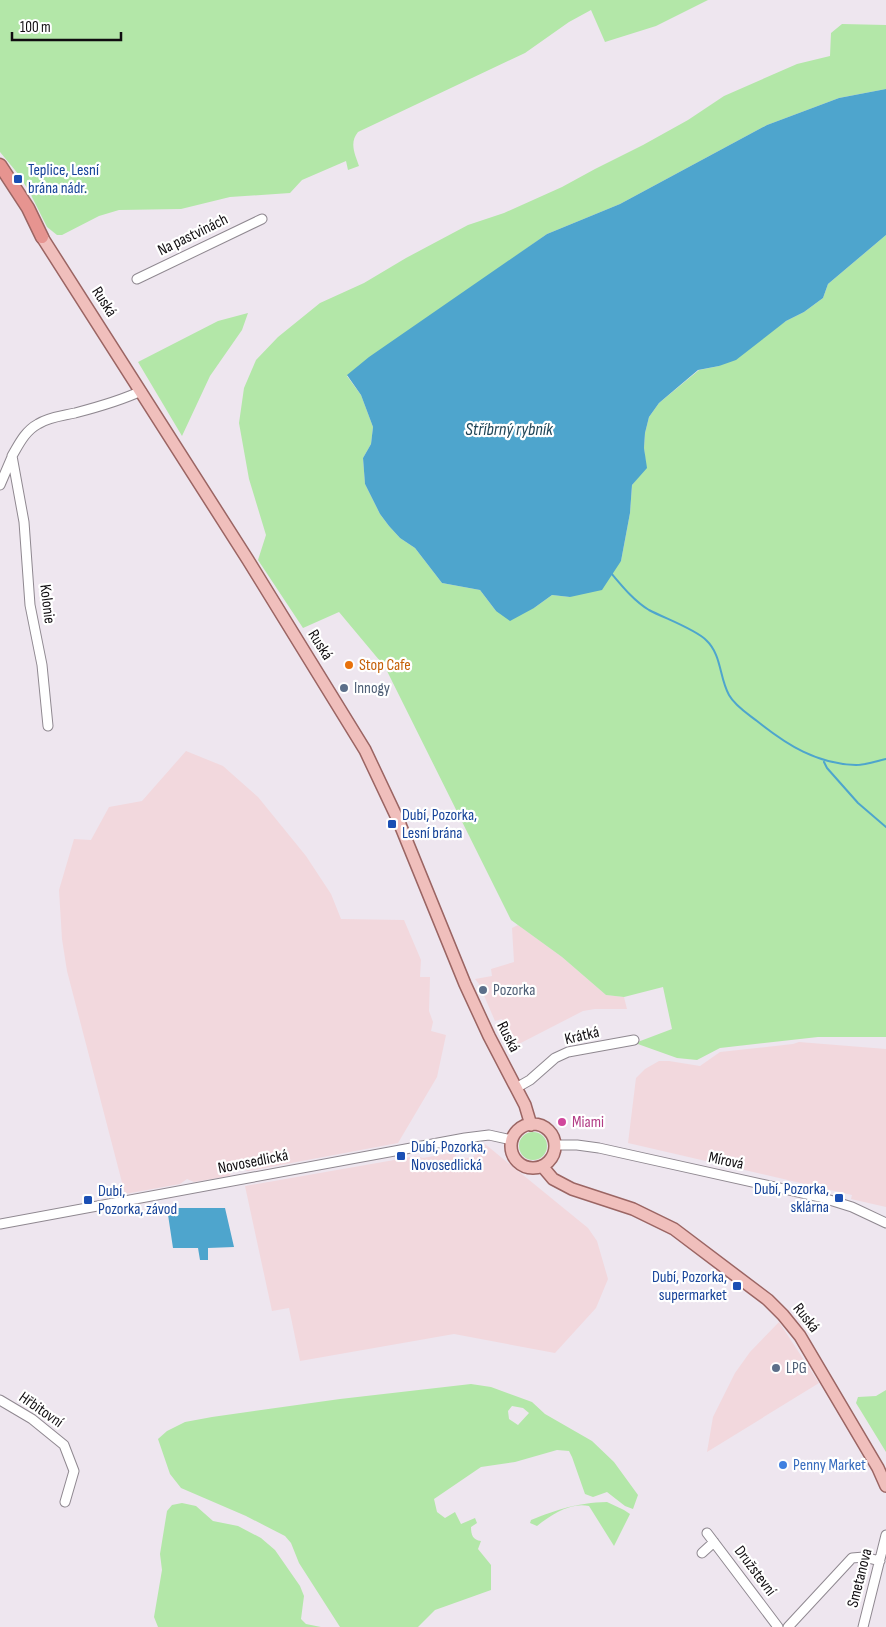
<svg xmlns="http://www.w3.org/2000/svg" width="886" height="1627" font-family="'Sofia Sans Condensed',sans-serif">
  <rect width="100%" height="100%" fill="#eee6ef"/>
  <!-- industrial -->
  <path fill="#f2d8dd" d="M 186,751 L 223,766 L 258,797 L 306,856 L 331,894 L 341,919 L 404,920 L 421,960 L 420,977 L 430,977 L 429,1011 L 433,1022 L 431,1031 L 446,1035 L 437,1077 L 398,1143 L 248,1171 L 243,1169 L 237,1170 L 233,1171 L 229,1176 L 194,1182 L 187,1179 L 180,1184 L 125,1194 L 67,971 L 62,939 L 59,890 L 74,839 L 91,840 L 109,807 L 142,801 Z
    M 518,925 L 562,957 L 606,995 L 624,997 L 627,1009 L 595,1009 L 583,1011 L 511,1048 L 506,1035 L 508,1034 L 502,1019 L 495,1021 L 479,984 L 475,979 L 492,976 L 491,969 L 514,962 L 512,928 Z
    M 799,1042 L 886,1049 L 886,1207 L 851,1199 L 852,1195 L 628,1143 L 636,1078 L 645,1069 L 659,1061 L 669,1061 L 700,1066 L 720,1052 L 793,1044 Z
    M 485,1144 L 588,1228 L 597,1241 L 608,1279 L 596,1308 L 555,1353 L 454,1334 L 300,1361 L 289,1308 L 272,1311 L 245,1186 L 417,1156 L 423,1158 L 455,1152 L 457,1160 L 468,1158 L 473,1157 Z
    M 779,1322 L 819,1383 L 707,1452 L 713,1417 L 735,1373 L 750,1352 Z"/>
  <!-- green -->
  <path fill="#b3e7a8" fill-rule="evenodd" d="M 0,0 L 708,0 L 656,26 L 605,42 L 591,10 L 569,22 L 525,53 L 358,132 C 349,143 355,154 359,166 L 348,170 L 346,161 L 302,180 L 290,193 L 230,197 L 181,209 L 119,210 L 99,216 L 62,235 L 57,235 L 47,227 L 30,193 L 19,175 L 0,152 Z
    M 842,24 L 886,25 L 886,89 L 839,98 L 767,125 L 620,204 L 547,234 L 347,376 L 361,395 L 373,427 L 371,444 L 363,458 L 365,484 L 380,514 L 389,526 L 400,538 L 415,548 L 442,583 L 480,590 L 496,611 L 534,608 L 552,595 L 570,597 L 621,561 L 630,513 L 632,485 L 646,467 L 644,448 L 645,433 L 649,417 L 659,403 L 699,370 L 719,366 L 786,321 L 804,312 L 823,298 L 828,284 L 886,235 L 886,1037 L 818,1037 L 720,1048 L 697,1060 L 677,1058 L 635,1043 L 672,1029 L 663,987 L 624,997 L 606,995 L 562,957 L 511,920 L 385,667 L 339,612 L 303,628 L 258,560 L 266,535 L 249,479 L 239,423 L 244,388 L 256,360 L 278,337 L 320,303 L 364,283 L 406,258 L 468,225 L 504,213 L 562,187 L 595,169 L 643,145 L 688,120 L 724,96 L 797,64 L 830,56 L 831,33 Z
    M 248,313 L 242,330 L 210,376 L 182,436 L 138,362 L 218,321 Z
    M519 1146a14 14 0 1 1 28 0a14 14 0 1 1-28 0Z
    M 471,1384 L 491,1387 L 532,1402 L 545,1414 L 592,1441 L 614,1462 L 638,1495 L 633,1509 L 625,1506 L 607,1492 L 593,1497 L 585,1494 L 572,1457 L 569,1451 L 557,1450 L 515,1462 L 481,1467 L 434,1499 L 437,1512 L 445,1518 L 455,1512 L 461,1524 L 475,1518 L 477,1523 L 471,1527 C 471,1535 473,1540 481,1541 L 478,1549 L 491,1565 L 491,1590 L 435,1610 L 418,1627 L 340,1627 L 299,1563 L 291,1543 L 285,1536 L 246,1516 L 181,1488 L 170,1474 L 158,1439 L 167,1431 L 185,1422 L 212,1417 L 340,1399 ZM 512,1406 L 523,1408 L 529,1413 L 518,1425 L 509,1419 L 508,1411 Z
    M 886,1390 L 886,1452 L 856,1403 L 858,1397 L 876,1396 Z
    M 607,1502 L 624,1510 L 630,1514 L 614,1546 L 589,1506 C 570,1502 551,1515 537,1526 L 530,1523 L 531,1520 C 559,1509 576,1503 607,1502 Z
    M 182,1503 L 196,1506 L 213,1521 L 238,1526 L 261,1538 L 275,1550 L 300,1586 L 304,1596 L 301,1619 L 306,1624 L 321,1627 L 158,1627 L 154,1617 L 162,1570 L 160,1554 L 167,1511 L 172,1505 Z"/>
  <!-- water -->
  <path fill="#4ea5cd" d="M 886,89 L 886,235 L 828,284 L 823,298 L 804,312 L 786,321 L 736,360 L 719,366 L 698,370 L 659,403 L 649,417 L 645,433 L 644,448 L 647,468 L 632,485 L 630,513 L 621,561 L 602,590 L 570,597 L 552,595 L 534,608 L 510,621 L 496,611 L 480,590 L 442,583 L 415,548 L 400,538 L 389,526 L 380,514 L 365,484 L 363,458 L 371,444 L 373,427 L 361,395 L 347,375 L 369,357 L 547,234 L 620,204 L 767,125 L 839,98 Z
    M 167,1208 L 225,1208 L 234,1247 L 208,1248 L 208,1260 L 200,1260 L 198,1248 L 173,1248 Z"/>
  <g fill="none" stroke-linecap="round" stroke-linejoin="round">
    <!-- stream -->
    <path stroke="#4ea5cd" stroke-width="2" d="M 611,573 C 622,586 634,601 649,610 C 664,618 695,629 706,640 C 722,655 719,677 729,695 C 735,706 748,714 757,721 C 787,745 817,764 856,765 C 866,765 877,761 886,759
      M 824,762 L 827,768 L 858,803 L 886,827"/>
    <defs>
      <path id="minor" d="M 137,279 L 262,219
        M 0,485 L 12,457
        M 48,726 L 42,665 L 30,605 L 24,522 L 12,456 C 19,444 25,431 38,424 C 49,417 62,416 75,413 C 98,407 120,401 141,391
        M 516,1088 L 530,1080 L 555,1058 L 568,1052 L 634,1040
        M 555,1145 L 577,1145 L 599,1148 L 820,1197 L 852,1207 L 886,1223
        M 0,1224 L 465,1138 L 489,1135 L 512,1140
        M 0,1400 L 32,1419 L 64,1445 L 74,1471 L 65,1502
        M 707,1533 L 778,1627
        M 702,1553 L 714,1542
        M 788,1627 L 852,1558 L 864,1557 L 880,1561
        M 863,1627 L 886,1535"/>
      <path id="major" d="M 42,237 L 248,560 L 365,750 L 399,822 L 465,984 L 489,1036 L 525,1105 L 531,1125
        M511 1146a22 22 0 1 1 44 0a22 22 0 1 1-44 0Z
        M 542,1166 L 553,1179 L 572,1189 L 633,1209 L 674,1229 L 768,1300 L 783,1315 L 800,1336 L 878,1468 L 886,1486"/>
      <path id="highway" d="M 0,165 L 28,208 L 42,237"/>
    </defs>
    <!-- minor casing -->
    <use href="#minor" stroke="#8f8890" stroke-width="11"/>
    <!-- major casing -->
    <use href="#major" stroke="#9b6563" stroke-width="14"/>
    <!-- highway casing -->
    <use href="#highway" stroke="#9b6563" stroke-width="15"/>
    <!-- minor -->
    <use href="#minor" stroke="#fff" stroke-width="9"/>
    <!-- major -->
    <use href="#major" stroke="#f0bfbc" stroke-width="11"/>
    <!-- highway -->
    <use href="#highway" stroke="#e69490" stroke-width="12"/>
  </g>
  <!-- markers -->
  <g fill="#1a4fb4" stroke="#fff" stroke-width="2">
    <rect x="13" y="174" width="10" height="10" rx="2.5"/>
    <rect x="387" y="819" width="10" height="10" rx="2.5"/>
    <rect x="396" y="1151" width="10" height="10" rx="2.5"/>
    <rect x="834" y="1193" width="10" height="10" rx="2.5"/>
    <rect x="83" y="1195" width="10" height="10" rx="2.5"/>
    <rect x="732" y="1281" width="10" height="10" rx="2.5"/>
  </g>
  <circle fill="#e8710a" stroke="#fff" stroke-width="2" cx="349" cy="665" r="5"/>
  <g fill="#5c6f8a" stroke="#fff" stroke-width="2">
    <circle cx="344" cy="688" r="5"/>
    <circle cx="483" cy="990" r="5"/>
    <circle cx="776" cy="1368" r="5"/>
  </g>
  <circle fill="#d1479c" stroke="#fff" stroke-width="2" cx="562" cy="1122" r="5"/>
  <circle fill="#3f7fe0" stroke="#fff" stroke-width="2" cx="783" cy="1465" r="5"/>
  <g text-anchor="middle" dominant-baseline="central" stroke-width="4.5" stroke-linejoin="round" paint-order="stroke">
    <!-- transit labels -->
    <g font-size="16" fill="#164399" stroke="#fff" text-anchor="start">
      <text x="28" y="170">Teplice, Lesní<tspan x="28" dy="18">brána nádr.</tspan></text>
      <text x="402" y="815">Dubí, Pozorka,<tspan x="402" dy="18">Lesní brána</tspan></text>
      <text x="411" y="1147">Dubí, Pozorka,<tspan x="411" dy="18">Novosedlická</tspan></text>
      <text x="829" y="1189" text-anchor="end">Dubí, Pozorka,<tspan x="829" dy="18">sklárna</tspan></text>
      <text x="98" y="1191">Dubí,<tspan x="98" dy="18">Pozorka, závod</tspan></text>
      <text x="727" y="1277" text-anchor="end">Dubí, Pozorka,<tspan x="727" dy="18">supermarket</tspan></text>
    </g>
    <!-- street labels -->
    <g font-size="16" fill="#100d10" stroke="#fff">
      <text transform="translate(193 235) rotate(-26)">Na pastvinách</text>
      <text transform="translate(104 302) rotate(57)">Ruská</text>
      <text transform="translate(47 604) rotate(83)">Kolonie</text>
      <text transform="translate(320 645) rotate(58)">Ruská</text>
      <text transform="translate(582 1036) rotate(-13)">Krátká</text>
      <text transform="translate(508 1037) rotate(63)">Ruská</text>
      <text transform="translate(726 1161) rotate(12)">Mírová</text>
      <text transform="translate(253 1162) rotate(-11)">Novosedlická</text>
      <text transform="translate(806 1318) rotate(52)">Ruská</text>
      <text transform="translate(41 1410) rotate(35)">Hřbitovní</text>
      <text transform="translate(755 1571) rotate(53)">Družstevní</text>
      <text transform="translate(860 1578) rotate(-76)">Smetanova</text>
    </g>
    <!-- food labels -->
    <g font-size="16" fill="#c56008" stroke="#fff" text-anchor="start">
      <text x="359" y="665">Stop Cafe</text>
    </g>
    <!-- service labels -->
    <g font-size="16" fill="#4e5e75" stroke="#fff" text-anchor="start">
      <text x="354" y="688">Innogy</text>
      <text x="493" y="990">Pozorka</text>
      <text x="786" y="1368">LPG</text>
    </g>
    <!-- hotel labels -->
    <g font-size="16" fill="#b23c85" stroke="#fff" text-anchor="start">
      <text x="572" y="1122">Miami</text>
    </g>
    <!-- shop labels -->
    <g font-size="16" fill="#366cbe" stroke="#fff" text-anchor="start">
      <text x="793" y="1465">Penny Market</text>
    </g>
    <!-- water labels -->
    <g font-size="18" font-style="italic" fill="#204658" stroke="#fff">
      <text x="509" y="429">Stříbrný rybník</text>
    </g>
  </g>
  <!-- scale -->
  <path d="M12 32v8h109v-8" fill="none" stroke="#100d10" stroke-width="2.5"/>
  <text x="20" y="32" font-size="15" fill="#100d10" stroke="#ffffff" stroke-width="4" paint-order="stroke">100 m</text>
</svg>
